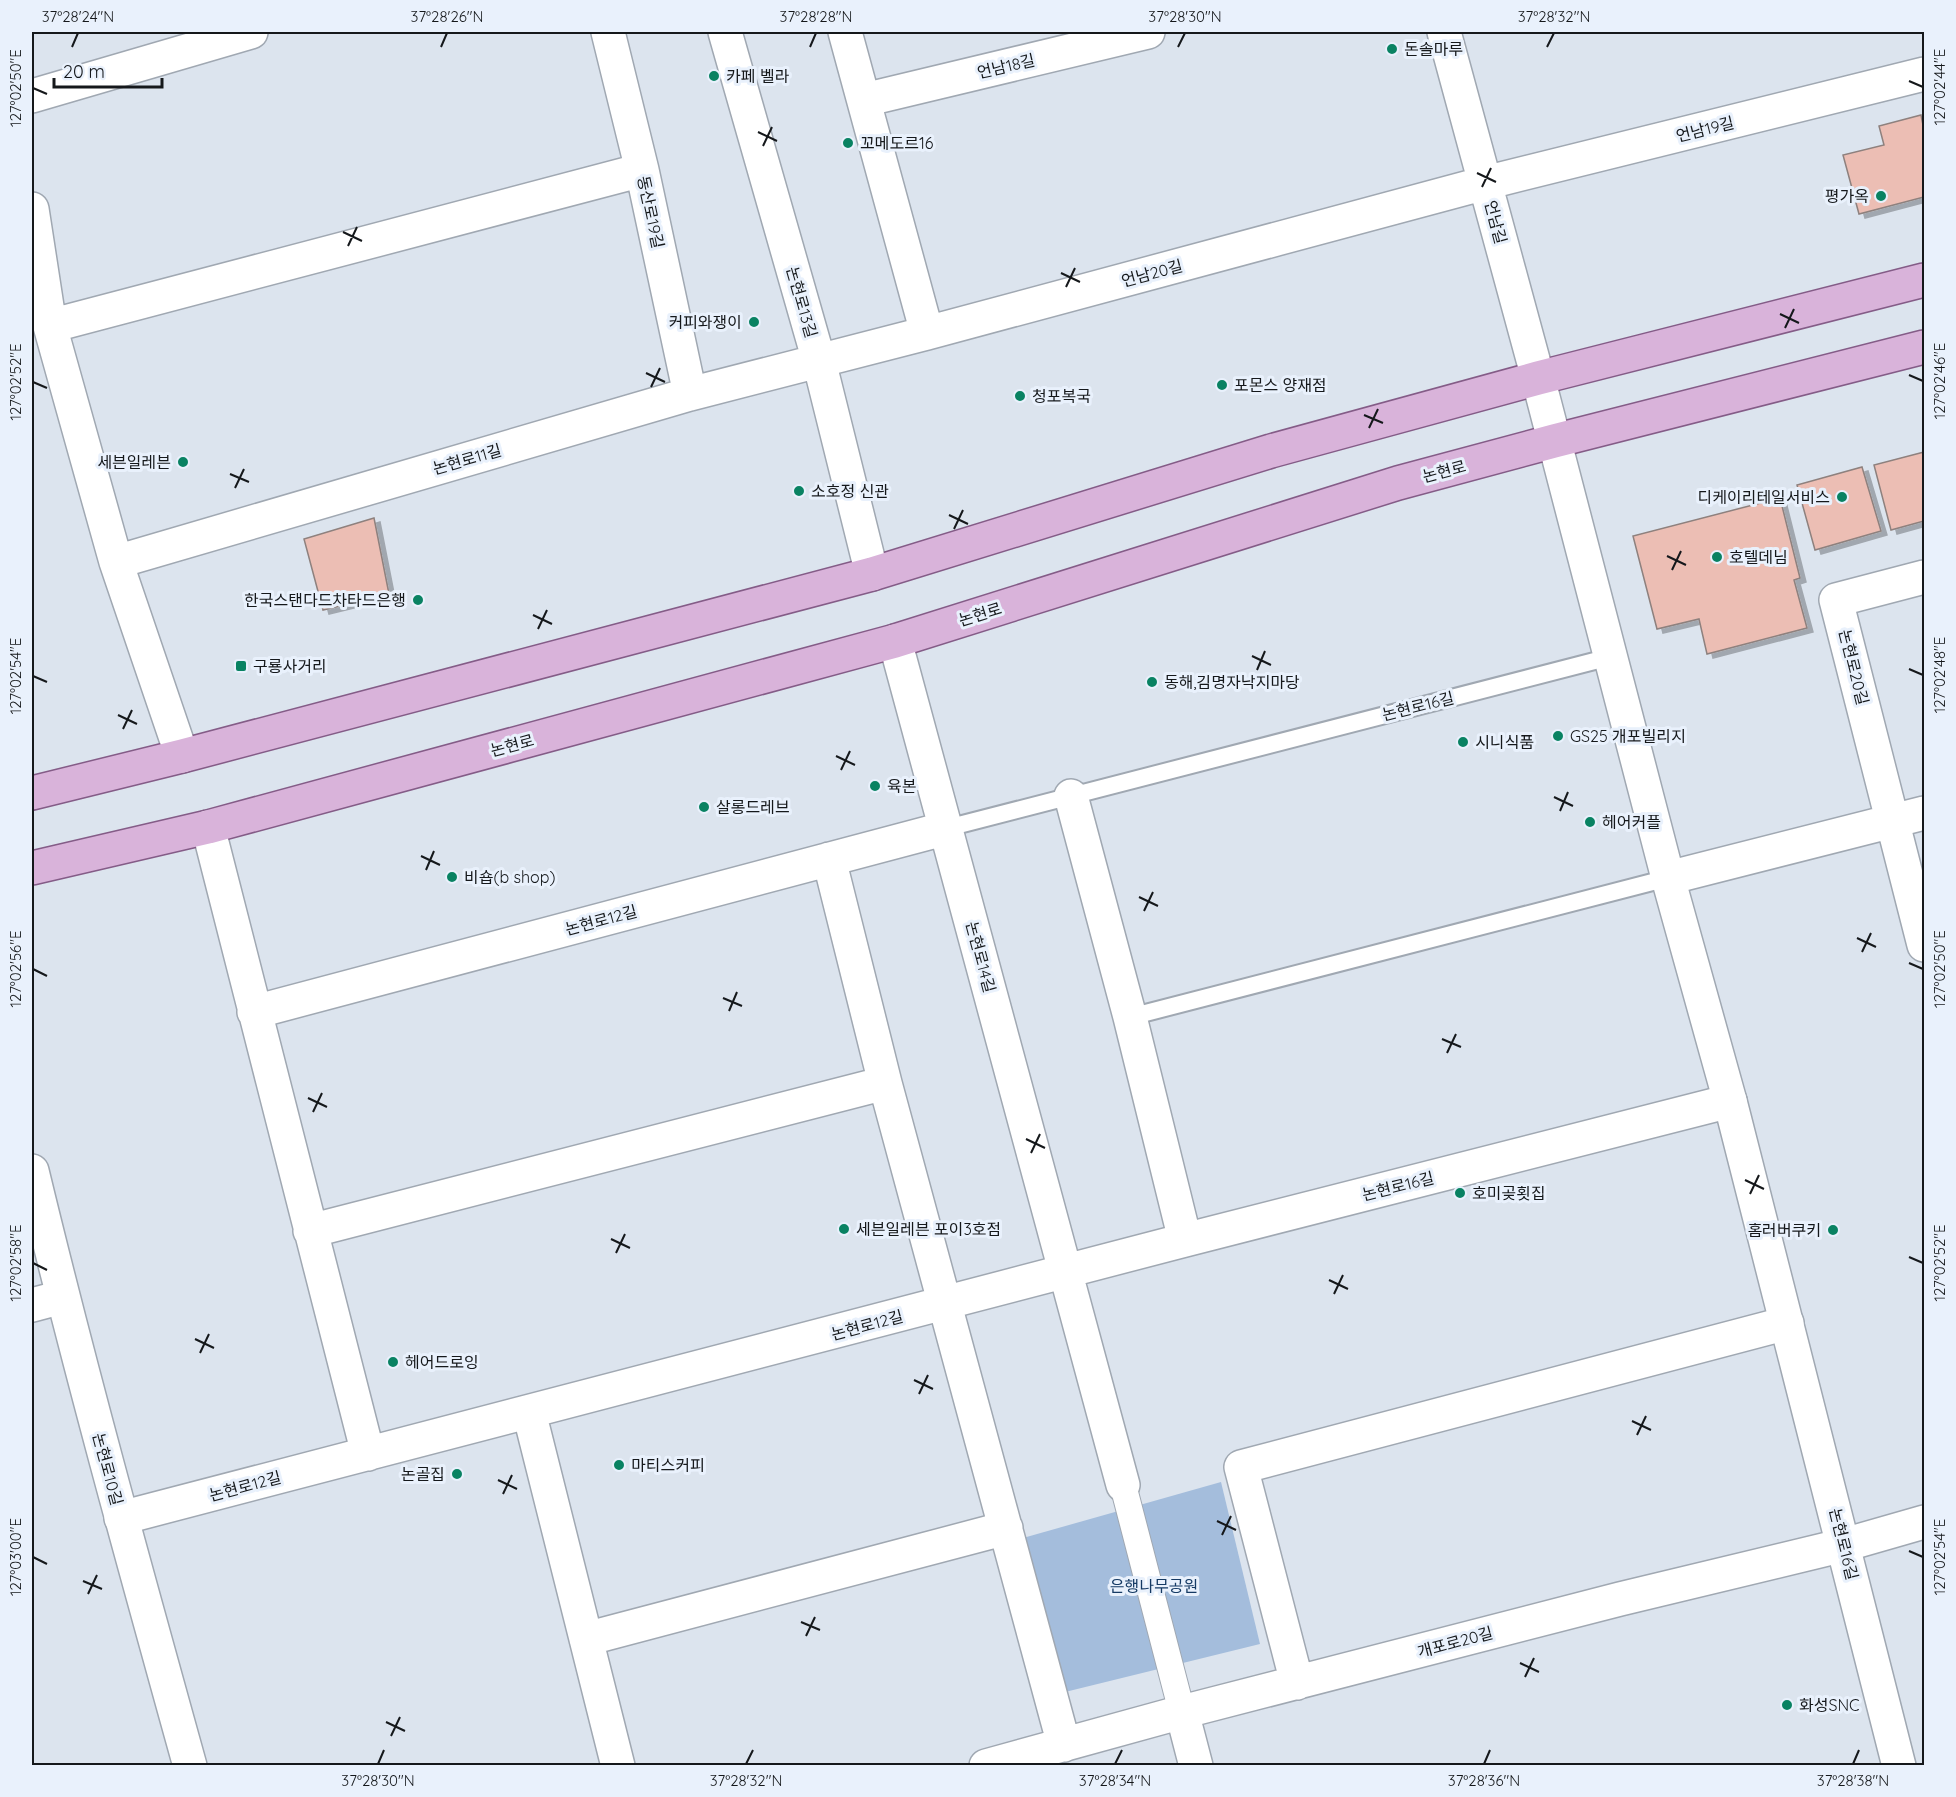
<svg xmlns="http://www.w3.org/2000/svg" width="1956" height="1797" font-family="Quicksand,'Noto Sans KR',sans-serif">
  <defs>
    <filter id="shadow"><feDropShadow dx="6" dy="4" stdDeviation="0" flood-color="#0004"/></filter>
  </defs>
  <rect width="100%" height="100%" fill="#dce4ee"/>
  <!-- green -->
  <path fill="#a4bddc" d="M 1221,1482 L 1260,1644 L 1061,1693 L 1023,1538 Z"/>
  <!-- building -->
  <path fill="#ecbeb4" stroke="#8e817e" stroke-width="1.5" filter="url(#shadow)" d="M 1921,115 L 1924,130 L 1924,197 L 1859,214 L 1843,155 L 1884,145 L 1879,126 Z
    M 1924,452 L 1924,521 L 1891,530 L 1874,465 Z
    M 1862,467 L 1881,531 L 1815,550 L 1797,485 Z
    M 1780,498 L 1800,578 L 1794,580 L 1807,628 L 1707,654 L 1699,619 L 1657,629 L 1633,536 Z
    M 374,518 L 389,594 L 323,610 L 304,539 Z"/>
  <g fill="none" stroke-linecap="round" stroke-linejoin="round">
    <defs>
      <path id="service" d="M 947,828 L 1610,657
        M 1130,1017 L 1668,878"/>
      <path id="pedestrian" d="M 1123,1485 L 1182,1712"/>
      <path id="minor" d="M 608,32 L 642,170 L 690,394
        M 725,32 L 819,361 L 872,574
        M 845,32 L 927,333
        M 1444,32 L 1538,378
        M 864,100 L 1148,32
        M 32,209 L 50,326 L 116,562 L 182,756
        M 50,326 L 642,170
        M 116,562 L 690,394 L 927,333 L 1485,183 L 1924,74
        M 1924,577 L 1836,600 L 1924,945
        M 895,641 L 1123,1485
        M 1071,796 L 1130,1017 L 1185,1240
        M 208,827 L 368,1454
        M 829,859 L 885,1083 L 1064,1745
        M 1668,878 L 1924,813
        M 254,1012 L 947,828
        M 310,1231 L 885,1083
        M 32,1305 L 62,1297
        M 529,1412 L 618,1766
        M 121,1518 L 1185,1240 L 1730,1101
        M 586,1639 L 1006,1528
        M 1297,1683 L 1241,1467 L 1787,1323
        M 1182,1712 L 1196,1766
        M 986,1766 L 1182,1712 L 1620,1599 L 1844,1545 L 1924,1522"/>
      <path id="tertiary" d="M 32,96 L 251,32
        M 1538,378 L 1668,878 L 1730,1101 L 1899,1766
        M 32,1171 C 80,1370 135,1568 190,1766"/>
      <path id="primary" d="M 32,793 L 182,756 L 872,574 L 1271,451 L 1538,378 L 1924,280
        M 32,868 L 208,827 L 895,641 L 1398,483 L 1554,441 L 1924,347"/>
    </defs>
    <!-- service casing -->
    <use href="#service" stroke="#a0a8b2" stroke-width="20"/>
    <!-- pedestrian casing -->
    <use href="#pedestrian" stroke="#a0a8b2" stroke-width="28"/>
    <!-- minor casing -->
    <use href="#minor" stroke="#a0a8b2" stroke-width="36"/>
    <!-- tertiary casing -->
    <use href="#tertiary" stroke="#a0a8b2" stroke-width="36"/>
    <!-- primary casing -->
    <use href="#primary" stroke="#845c87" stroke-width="36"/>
    <!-- service -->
    <use href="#service" stroke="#fff" stroke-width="16"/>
    <!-- pedestrian -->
    <use href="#pedestrian" stroke="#fff" stroke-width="26"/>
    <!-- minor -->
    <use href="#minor" stroke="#fff" stroke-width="33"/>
    <!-- tertiary -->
    <use href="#tertiary" stroke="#fff" stroke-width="33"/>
    <!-- primary -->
    <use href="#primary" stroke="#d9b3da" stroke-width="33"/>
  </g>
  <!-- ticks -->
  <path fill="none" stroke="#15181b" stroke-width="2" d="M 72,47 L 78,33M 441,47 L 447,33M 810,47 L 816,33M 1178,47 L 1185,33M 1547,47 L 1554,33M 1909,81 L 1923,87M 33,88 L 47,94M 758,132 L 777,141M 763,146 L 772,127M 1477,173 L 1496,182M 1482,187 L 1491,168M 343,232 L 362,241M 348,246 L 357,227M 1061,273 L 1080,282M 1066,287 L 1075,268M 1780,314 L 1799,323M 1785,328 L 1794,309M 646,373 L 665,382M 1909,375 L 1923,381M 33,382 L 47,388M 651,387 L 660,368M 1364,415 L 1383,423M 1369,428 L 1378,409M 230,474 L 249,482M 235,488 L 244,469M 949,515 L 968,524M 954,529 L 963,510M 1667,556 L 1686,565M 1672,570 L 1681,551M 533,615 L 552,624M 538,629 L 547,610M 1252,656 L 1271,665M 1909,669 L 1923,675M 1257,670 L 1265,651M 33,676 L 47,682M 118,715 L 137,724M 123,729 L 132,710M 836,756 L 855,765M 841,770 L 850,751M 1554,797 L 1573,806M 1560,811 L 1568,792M 421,856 L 440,865M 426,870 L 434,851M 1139,897 L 1158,906M 1144,911 L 1153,892M 1857,938 L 1876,947M 1862,952 L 1871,933M 1909,963 L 1923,969M 33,969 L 47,976M 723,998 L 742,1006M 729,1011 L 737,992M 1442,1039 L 1461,1047M 1447,1053 L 1456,1034M 308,1098 L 327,1107M 313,1112 L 322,1093M 1026,1139 L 1045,1148M 1031,1153 L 1040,1134M 1745,1180 L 1764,1189M 1750,1194 L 1759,1175M 611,1239 L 630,1248M 616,1253 L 625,1234M 1909,1257 L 1923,1263M 33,1263 L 47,1270M 1329,1280 L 1348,1289M 1334,1294 L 1343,1275M 195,1339 L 214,1348M 200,1353 L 209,1334M 914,1380 L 933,1389M 919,1394 L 928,1375M 1632,1421 L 1651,1430M 1637,1435 L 1646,1416M 498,1480 L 517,1489M 503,1494 L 512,1475M 1217,1521 L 1236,1530M 1222,1535 L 1231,1516M 1909,1551 L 1923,1557M 33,1557 L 47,1564M 83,1581 L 102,1589M 88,1594 L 97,1575M 801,1622 L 820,1630M 806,1636 L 815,1617M 1520,1663 L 1539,1672M 1525,1677 L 1534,1658M 386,1722 L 405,1731M 391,1736 L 400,1717M 378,1764 L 384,1750M 746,1764 L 753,1750M 1115,1764 L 1122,1750M 1484,1764 L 1490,1750M 1853,1764 L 1859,1750"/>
  <!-- markers -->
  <g fill="#098262" stroke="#e9f1fc" stroke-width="2">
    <circle cx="1392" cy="49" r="6"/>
    <circle cx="714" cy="76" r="6"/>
    <circle cx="848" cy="143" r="6"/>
    <circle cx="1881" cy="196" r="6"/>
    <circle cx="754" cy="322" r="6"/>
    <circle cx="1222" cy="385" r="6"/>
    <circle cx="1020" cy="396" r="6"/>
    <circle cx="183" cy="462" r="6"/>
    <circle cx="799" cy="491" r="6"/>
    <circle cx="1842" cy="497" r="6"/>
    <circle cx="1717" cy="557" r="6"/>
    <circle cx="418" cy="600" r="6"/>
    <rect x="235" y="660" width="12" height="12" rx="3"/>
    <circle cx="1152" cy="682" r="6"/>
    <circle cx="1558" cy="736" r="6"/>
    <circle cx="1463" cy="742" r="6"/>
    <circle cx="875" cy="786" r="6"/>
    <circle cx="704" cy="807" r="6"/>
    <circle cx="1590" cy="822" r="6"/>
    <circle cx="452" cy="877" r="6"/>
    <circle cx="1460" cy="1193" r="6"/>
    <circle cx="844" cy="1229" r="6"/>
    <circle cx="1833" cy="1230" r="6"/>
    <circle cx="393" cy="1362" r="6"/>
    <circle cx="619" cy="1465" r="6"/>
    <circle cx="457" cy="1474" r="6"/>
    <circle cx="1787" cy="1705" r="6"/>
  </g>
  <g text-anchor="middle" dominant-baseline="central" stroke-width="6" stroke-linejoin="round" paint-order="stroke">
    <!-- poi labels -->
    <g font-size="16" fill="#15181b" stroke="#e9f1fc" text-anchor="start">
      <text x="1404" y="49">돈솔마루</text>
      <text x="726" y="76">카페 벨라</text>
      <text x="860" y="143">꼬메도르16</text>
      <text x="1869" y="196" text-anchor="end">평가옥</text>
      <text x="742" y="322" text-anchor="end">커피와쟁이</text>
      <text x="1234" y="385">포몬스 양재점</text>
      <text x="1032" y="396">청포복국</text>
      <text x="171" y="462" text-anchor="end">세븐일레븐</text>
      <text x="811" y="491">소호정 신관</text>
      <text x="1830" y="497" text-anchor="end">디케이리테일서비스</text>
      <text x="1729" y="557">호텔데님</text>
      <text x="406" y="600" text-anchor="end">한국스탠다드차타드은행</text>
      <text x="253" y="666">구룡사거리</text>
      <text x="1164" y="682">동해,김명자낙지마당</text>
      <text x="1570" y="736">GS25 개포빌리지</text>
      <text x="1475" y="742">시니식품</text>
      <text x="887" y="786">육본</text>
      <text x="716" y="807">살롱드레브</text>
      <text x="1602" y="822">헤어커플</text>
      <text x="464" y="877">비숍(b shop)</text>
      <text x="1472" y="1193">호미곶횟집</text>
      <text x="856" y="1229">세븐일레븐 포이3호점</text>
      <text x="1821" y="1230" text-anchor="end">홈러버쿠키</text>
      <text x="405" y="1362">헤어드로잉</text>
      <text x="631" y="1465">마티스커피</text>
      <text x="445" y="1474" text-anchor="end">논골집</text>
      <text x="1799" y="1705">화성SNC</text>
    </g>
    <!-- street labels -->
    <g font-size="16" fill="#15181b" stroke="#e9f1fc">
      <text transform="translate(1006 66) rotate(-13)">언남18길</text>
      <text transform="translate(1705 129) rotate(-14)">언남19길</text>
      <text transform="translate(651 212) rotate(78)">동산로19길</text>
      <text transform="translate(1496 222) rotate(75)">언남길</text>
      <text transform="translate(1152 273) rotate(-15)">언남20길</text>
      <text transform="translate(802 302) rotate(74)">논현로13길</text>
      <text transform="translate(467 459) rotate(-16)">논현로11길</text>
      <text transform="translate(1444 471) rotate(-15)">논현로</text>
      <text transform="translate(980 614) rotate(-17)">논현로</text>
      <text transform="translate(1854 667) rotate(76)">논현로20길</text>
      <text transform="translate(1418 706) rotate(-14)">논현로16길</text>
      <text transform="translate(512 745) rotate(-15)">논현로</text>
      <text transform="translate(601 920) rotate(-15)">논현로12길</text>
      <text transform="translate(981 957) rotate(75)">논현로14길</text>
      <text transform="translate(1398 1186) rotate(-14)">논현로16길</text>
      <text transform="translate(867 1325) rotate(-15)">논현로12길</text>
      <text transform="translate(108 1469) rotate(75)">논현로10길</text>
      <text transform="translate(245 1486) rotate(-15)">논현로12길</text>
      <text transform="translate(1844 1544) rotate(76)">논현로16길</text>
      <text transform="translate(1455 1642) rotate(-15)">개포로20길</text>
    </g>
    <!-- park labels -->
    <g font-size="16" fill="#153a64" stroke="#e9f1fc">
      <text x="1154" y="1586">은행나무공원</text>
    </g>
  </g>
  <!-- border -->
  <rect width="1956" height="1797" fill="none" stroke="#e9f1fc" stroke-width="66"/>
  <!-- scale -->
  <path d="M54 78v9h108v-9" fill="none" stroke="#15181b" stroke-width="3"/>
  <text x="63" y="78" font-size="18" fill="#15181b" stroke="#e9f1fc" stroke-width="4.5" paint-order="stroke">20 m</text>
  <rect x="33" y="33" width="1890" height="1731" fill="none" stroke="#15181b" stroke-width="2"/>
  <g font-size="15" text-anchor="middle" fill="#15181b">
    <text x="78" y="22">37°28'24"N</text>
    <text x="447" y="22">37°28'26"N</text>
    <text x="816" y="22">37°28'28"N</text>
    <text x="1185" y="22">37°28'30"N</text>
    <text x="1554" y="22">37°28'32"N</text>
    <text transform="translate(1940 87) rotate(-90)" y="5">127°02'44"E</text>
    <text transform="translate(16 88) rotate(-90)" y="5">127°02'50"E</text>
    <text transform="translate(1940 381) rotate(-90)" y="5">127°02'46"E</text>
    <text transform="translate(16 382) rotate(-90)" y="5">127°02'52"E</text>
    <text transform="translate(1940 675) rotate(-90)" y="5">127°02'48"E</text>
    <text transform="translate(16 676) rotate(-90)" y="5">127°02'54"E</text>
    <text transform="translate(1940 969) rotate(-90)" y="5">127°02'50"E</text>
    <text transform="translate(16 969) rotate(-90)" y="5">127°02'56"E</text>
    <text transform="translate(1940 1263) rotate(-90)" y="5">127°02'52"E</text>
    <text transform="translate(16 1263) rotate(-90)" y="5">127°02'58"E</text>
    <text transform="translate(1940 1557) rotate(-90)" y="5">127°02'54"E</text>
    <text transform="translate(16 1557) rotate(-90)" y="5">127°03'00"E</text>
    <text x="378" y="1786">37°28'30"N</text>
    <text x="746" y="1786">37°28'32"N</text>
    <text x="1115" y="1786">37°28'34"N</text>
    <text x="1484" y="1786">37°28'36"N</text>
    <text x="1853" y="1786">37°28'38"N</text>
  </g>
</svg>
